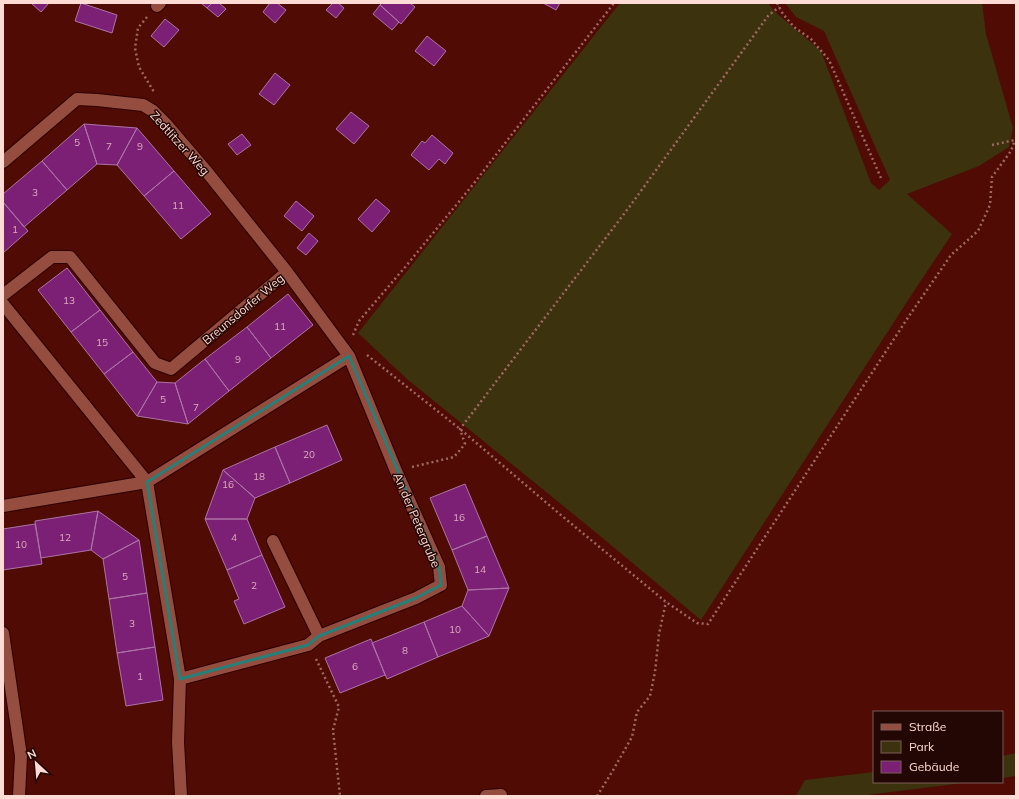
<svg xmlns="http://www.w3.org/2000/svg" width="1019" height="799" font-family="Mulish,sans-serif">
  <rect width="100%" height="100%" fill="#4f0b04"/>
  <!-- green -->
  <path fill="#3d320e" d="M 620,3 L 768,3 L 774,11 L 821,51 L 871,183 L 879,190 L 890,180 L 824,31 L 796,17 L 785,3 L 982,3 L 986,34 L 1013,128 L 1009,147 L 979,166 L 907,194 L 952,234 L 916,288 L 701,620 L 588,526 L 407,379 L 358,333 Z
    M 1016,753 L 1016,776 L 1002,778 L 1002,756 Z
    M 874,772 L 874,782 L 971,782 L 859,796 L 796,796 L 805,780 Z"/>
  <!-- building -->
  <path fill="#7c2076" stroke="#ad73a6" d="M 31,3 L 49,3 L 41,12 Z
    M 81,3 L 117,15 L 112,33 L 75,21 Z
    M 201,3 L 212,3 L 207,8 Z
    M 212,3 L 219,3 L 226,9 L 218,17 L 207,8 Z
    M 270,3 L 277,3 L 286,10 L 275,23 L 263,12 Z
    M 333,3 L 338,3 L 344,8 L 336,18 L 326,10 Z
    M 382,3 L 410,3 L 415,7 L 401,24 L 380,5 Z
    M 543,3 L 560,3 L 556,10 Z
    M 380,5 L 399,22 L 392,30 L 373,14 Z
    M 165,19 L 179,30 L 164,47 L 151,36 Z
    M 427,36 L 446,51 L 434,66 L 415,51 Z
    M 275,73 L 290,85 L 274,105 L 259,94 Z
    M 351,112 L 369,126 L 354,144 L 336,129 Z
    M 84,124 L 97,164 L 67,190 L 42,161 Z
    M 84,124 L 137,128 L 117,165 L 97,164 Z
    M 137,128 L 174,171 L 144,196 L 117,165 Z
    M 242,134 L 251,145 L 237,155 L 228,144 Z
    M 432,135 L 453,153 L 445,164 L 439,159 L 429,170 L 411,155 L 422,141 L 425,143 Z
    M 42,161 L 67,190 L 24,227 L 3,202 L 3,194 Z
    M 174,171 L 211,214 L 181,239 L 144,196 Z
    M 376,199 L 390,211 L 372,232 L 358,219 Z
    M 296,201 L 314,216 L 302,231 L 284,216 Z
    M 3,202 L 28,231 L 3,253 Z
    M 309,233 L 318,241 L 306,255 L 297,248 Z
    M 67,268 L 100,310 L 71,332 L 38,290 Z
    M 288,294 L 313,325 L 271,358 L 247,327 Z
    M 100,310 L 133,352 L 104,374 L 71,332 Z
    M 247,327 L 271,358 L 229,391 L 205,359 Z
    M 133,352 L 157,382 L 137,416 L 104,374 Z
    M 205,359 L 229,391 L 188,424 L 175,383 Z
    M 157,382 L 175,383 L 188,424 L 137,416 Z
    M 327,425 L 342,460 L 290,483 L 275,447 Z
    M 275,447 L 290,483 L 255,498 L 223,470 Z
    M 223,470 L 255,498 L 247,519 L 205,519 Z
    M 465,484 L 487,536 L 452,550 L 430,498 Z
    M 98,511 L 139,540 L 103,559 L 91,550 Z
    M 98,511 L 91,550 L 41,558 L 35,521 Z
    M 205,519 L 247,519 L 262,555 L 227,570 Z
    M 35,524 L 42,564 L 3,570 L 3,529 Z
    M 487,536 L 509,588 L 468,590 L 452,550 Z
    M 139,540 L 147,593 L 109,599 L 103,559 Z
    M 262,555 L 285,607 L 244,624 L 234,601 L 239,599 L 227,570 Z
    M 509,588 L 489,636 L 462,606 L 468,590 Z
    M 147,593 L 155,647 L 117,653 L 109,599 Z
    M 462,606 L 489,636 L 438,657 L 424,622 Z
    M 424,622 L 438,657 L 387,679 L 372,643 Z
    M 371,639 L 385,675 L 340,693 L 325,658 Z
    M 155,647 L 163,700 L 126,706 L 117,653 Z"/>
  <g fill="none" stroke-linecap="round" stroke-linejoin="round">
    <defs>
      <path id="street" d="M 157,6 L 160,3
        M 3,162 L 77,99 L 97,100 L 143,105 L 153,111 L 165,123 L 207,172 L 287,272 L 349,356 L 147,482 L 3,506
        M 3,295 L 52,257 L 70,257 L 155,363 L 171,369 L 287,272
        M 3,304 L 147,482 L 180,679 L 178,742 L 181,796
        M 273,541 L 319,636
        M 3,633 L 21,756 L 19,796
        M 180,679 L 308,645 L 319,636 L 416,598 L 441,585 L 439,567 L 396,471 L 349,356
        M 486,796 L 501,795"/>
    </defs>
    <!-- street casing -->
    <use href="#street" stroke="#2c0000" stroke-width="14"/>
    <!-- path -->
    <path stroke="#9e6962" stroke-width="2.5" stroke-dasharray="2 3" stroke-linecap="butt" d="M 777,3 L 783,14 L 794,27 L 811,39 L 829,60 L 881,178
      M 147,17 L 138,28 L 135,48 L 139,67 L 154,92
      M 992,145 L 1015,140
      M 353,335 L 359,321 L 406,266 L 471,187 L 614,3
      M 367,355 L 460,429 L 562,516 L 666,602 L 697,623 L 708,624 L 909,316 L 951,255 L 978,231 L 990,205 L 992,177 L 1011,151 L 1015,140
      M 412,467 L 454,457 L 465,444 L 460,429 L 630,206 L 768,16 L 779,7
      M 316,659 L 339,707 L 333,730 L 340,796
      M 597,796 L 612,772 L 632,737 L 637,712 L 650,696 L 655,672 L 659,634 L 666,602"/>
    <!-- street -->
    <use href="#street" stroke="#954d40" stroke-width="12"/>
  </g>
  <!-- marked area -->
  <path fill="none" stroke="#278078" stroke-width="3" stroke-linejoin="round" d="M 349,356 L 439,567 L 441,585 L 416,598 L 319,636 L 308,645 L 180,679 L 147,482 Z"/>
  <g text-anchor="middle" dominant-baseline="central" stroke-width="3" stroke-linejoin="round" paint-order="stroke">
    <!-- number labels -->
    <g font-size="10" fill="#deacbc">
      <text x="77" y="142">5</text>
      <text x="109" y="146">7</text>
      <text x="140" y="146">9</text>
      <text x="35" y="192">3</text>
      <text x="178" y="205">11</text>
      <text x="15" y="229">1</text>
      <text x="69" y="300">13</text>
      <text x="280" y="326">11</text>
      <text x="102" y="342">15</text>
      <text x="238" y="359">9</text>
      <text x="163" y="399">5</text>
      <text x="196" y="407">7</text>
      <text x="309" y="454">20</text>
      <text x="259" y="476">18</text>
      <text x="228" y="484">16</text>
      <text x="459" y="517">16</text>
      <text x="65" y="537">12</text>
      <text x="234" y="537">4</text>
      <text x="21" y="544">10</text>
      <text x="480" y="569">14</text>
      <text x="125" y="576">5</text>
      <text x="254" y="585">2</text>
      <text x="132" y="623">3</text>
      <text x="455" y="629">10</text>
      <text x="405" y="650">8</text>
      <text x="355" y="666">6</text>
      <text x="140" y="676">1</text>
    </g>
    <!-- street labels -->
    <g font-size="12" fill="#fedbd4" stroke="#230704">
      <text transform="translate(180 143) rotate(48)">Zedtlitzer Weg</text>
      <text transform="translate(243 309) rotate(-40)">Breunsdorfer Weg</text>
      <text transform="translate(417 520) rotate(67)">An der Petergrube</text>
    </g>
  </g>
  <!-- border -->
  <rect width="1019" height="799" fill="none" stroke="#fedbd4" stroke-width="8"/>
  <!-- legend -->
  <rect x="873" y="711" width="130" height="72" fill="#230704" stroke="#7b5c57"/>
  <rect x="881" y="724" width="20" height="6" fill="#954d40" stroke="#7b5c57"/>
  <text x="909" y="731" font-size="12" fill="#fedbd4">Straße</text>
  <rect x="881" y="741" width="20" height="12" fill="#3d320e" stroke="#7b5c57"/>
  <text x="909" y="751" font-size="12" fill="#fedbd4">Park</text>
  <rect x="881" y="761" width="20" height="12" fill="#7c2076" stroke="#7b5c57"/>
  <text x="909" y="771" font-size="12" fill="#fedbd4">Gebäude</text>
  <!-- north arrow -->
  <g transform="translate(36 763) rotate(334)" stroke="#230704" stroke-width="3" paint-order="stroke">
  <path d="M0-3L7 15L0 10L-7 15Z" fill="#fedbd4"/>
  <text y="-6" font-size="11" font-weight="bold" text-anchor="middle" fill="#fedbd4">N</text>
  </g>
</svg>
